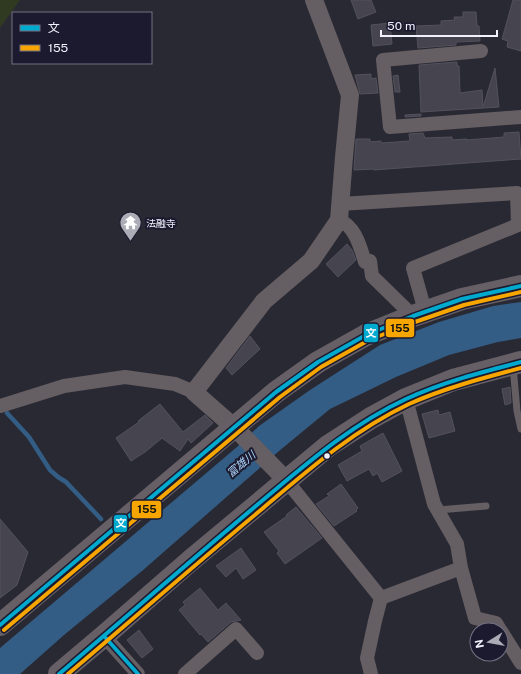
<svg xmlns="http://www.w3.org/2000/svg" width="521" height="674" font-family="'Public Sans','Noto Sans JP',sans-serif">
  <rect width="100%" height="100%" fill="#292934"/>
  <!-- green -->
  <path fill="#2f3a21" d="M 0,0 L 20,0 L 0,28 Z"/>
  <!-- water -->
  <path fill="#335d84" d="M 521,302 L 521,338 L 498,342 L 449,355 L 396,377 L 330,409 L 279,451 L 142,571 L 64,635 L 20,674 L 0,674 L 0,648 L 237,447 L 259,426 L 310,390 L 380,345 L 439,322 L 493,306 Z"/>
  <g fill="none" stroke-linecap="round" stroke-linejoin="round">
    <!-- stream -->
    <path stroke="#335d84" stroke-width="4.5" d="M 7,413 L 29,437 L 50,470 L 58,477 L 66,482 L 101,519"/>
  </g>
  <!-- building -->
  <path fill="#46454f" stroke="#52515c" d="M 351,0 L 371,0 L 376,12 L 358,19 Z
    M 513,0 L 521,0 L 521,51 L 507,47 L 508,41 L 502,39 Z
    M 463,12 L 476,12 L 477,26 L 479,26 L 480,41 L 456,42 L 456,45 L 418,48 L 416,26 L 441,25 L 441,21 L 455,20 L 454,17 L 463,17 Z
    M 390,23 L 392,44 L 373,46 L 371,25 Z
    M 457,62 L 457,66 L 459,66 L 460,93 L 482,90 L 483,107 L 495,68 L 499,107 L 421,112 L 419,65 Z
    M 371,74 L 371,79 L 376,78 L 378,93 L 360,94 L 355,75 Z
    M 398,75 L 400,92 L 395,92 L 393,76 Z
    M 421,114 L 421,116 L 405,117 L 405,115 Z
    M 519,132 L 521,159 L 374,170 L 374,169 L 354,170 L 356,139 L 370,139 L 370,142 L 381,141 L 381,143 L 410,141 L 409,134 L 423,133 L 425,138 L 452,137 L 452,140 L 467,139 L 467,140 L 504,137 L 504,133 Z
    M 347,244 L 352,250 L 356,260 L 338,277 L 326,264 Z
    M 250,336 L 260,349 L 232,375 L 226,368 Z
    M 510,387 L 511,403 L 505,405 L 502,389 Z
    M 160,404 L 183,432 L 205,415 L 213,423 L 191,443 L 188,439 L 180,451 L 162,438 L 145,452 L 131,461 L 116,438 L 139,422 L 138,421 Z
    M 438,410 L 439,415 L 450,412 L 455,431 L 429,438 L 422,414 Z
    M 383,433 L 402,471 L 382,482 L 377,473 L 373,476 L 369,469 L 347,481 L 338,465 L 362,451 L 360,446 Z
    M 341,484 L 358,508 L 356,510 L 357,511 L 334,526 L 316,504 L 329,496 L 327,494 Z
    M 296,507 L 322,538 L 285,564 L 277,553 L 279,551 L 264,532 L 287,516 L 286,515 Z
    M 0,519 L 28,552 L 17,585 L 0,598 Z
    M 241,548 L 256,570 L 243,579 L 236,568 L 226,577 L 216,566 Z
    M 200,588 L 218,610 L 226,603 L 241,620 L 231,622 L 208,642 L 201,634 L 200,635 L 179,610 L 185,605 L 183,602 Z
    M 139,630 L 153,649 L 142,658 L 127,640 Z"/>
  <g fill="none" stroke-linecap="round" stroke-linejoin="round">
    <!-- service -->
    <path stroke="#655e62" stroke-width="7" d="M 513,366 L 517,411 L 521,429
      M 438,510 L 486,506"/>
    <!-- minor -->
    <path stroke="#655e62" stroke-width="14" d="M 481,51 L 383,60 L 390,127 L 521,117
      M 340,204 L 517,193 L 518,225 L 413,268 L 425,311
      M 339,220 C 355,226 360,246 365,262 L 370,261 L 372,276 L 413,316
      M 406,399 L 434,504 L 457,544 L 461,568 L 475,618 L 496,623 L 500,630
      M 0,406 L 64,386 L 125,377 L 175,384 L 194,392
      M 286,480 L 381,598 L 375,621 L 367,658 L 371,674
      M 381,598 L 461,568
      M 501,631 L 521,663
      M 104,636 L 138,674
      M 185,674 L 236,629 L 257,653"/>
    <!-- tertiary -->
    <path stroke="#655e62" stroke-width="18" d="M 286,480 L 235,428 L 194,392 L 264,301 L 311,261 L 339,220 L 344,157 L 350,95 L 314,0"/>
    <!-- primary -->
    <path stroke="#665f65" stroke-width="22" d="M 0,625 L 276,392 L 318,362 L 366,335 L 413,316 L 462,299 L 521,286
      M 59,674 L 104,636 L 190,561 L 328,446 L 371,418 L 406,399 L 453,380 L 521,362"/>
    <defs>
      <path id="bus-1" d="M 0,625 L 276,392 L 318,362 L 366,335 L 413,316 L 462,299 L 521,286
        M 104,636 L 138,674
        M 59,674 C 125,618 190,561 257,505 C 304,466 350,425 406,399 C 443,382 482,372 521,362"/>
      <path id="bus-2" d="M 4,630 L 280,397 L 321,367 L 369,340 L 415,322 L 464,305 L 521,292
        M 68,674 C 133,619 197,563 262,509 C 308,470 354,430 409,404 C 445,388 483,378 521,368"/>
    </defs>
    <!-- bus-1 casing -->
    <use href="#bus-1" stroke="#1c1a2f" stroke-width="7"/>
    <!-- bus-2 casing -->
    <use href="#bus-2" stroke="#1c1a2f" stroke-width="7"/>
    <!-- bus-1 -->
    <use href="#bus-1" stroke="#00a9ce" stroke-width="4"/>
    <!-- bus-2 -->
    <use href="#bus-2" stroke="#f7a600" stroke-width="4"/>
  </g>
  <!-- icons -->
  <defs>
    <symbol id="temple-pin" viewBox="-11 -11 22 30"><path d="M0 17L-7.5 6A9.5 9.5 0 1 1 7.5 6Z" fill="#acacb7" stroke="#1c1a2f"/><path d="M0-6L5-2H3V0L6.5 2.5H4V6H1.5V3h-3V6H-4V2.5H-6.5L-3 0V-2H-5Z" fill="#fff"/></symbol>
  </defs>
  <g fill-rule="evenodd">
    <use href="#temple-pin" x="118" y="210" width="25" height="34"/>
  </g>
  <!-- markers -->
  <circle fill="#f2f2fe" stroke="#1c1a2f" stroke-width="1.5" cx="327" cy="456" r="3.5"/>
  <g text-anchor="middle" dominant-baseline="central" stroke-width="4" stroke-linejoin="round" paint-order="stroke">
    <!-- poi labels -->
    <g font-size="10" fill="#f2f2fe" stroke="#1c1a2f" text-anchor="start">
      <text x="146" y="223">法融寺</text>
    </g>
    <!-- water labels -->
    <g font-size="11" font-style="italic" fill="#acd5fc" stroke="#1c1a2f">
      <text transform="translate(241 464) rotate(-40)">富雄川</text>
    </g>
  </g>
  <g stroke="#1c1a2f" stroke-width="1.5">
    <rect x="385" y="318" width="30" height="20" rx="4" fill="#f7a600"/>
    <rect x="363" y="323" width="16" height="20" rx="4" fill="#00a9ce"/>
    <rect x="131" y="500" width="31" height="19" rx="4" fill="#f7a600"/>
    <rect x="113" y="514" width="15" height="19" rx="4" fill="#00a9ce"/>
  </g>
  <g font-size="11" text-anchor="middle" font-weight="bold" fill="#fff">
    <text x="371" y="337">文</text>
    <text x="121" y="527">文</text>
  </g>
  <g font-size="11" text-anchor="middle" font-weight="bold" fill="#111">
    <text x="400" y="332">155</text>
    <text x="147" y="513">155</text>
  </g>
  <!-- legend -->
  <rect x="12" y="12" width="140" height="52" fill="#1c1a2f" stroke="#727082"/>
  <rect x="20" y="25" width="20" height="6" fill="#00a9ce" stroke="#727082"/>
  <text x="48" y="32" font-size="12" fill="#f2f2fe">文</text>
  <rect x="20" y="45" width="20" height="6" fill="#f7a600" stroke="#727082"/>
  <text x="48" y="52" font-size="12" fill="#f2f2fe">155</text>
  <!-- north arrow -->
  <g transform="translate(489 642) rotate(259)"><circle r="19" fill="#1c1a2f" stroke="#727082"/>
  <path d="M0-3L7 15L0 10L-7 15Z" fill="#acacb7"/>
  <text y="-6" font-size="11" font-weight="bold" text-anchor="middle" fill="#f2f2fe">N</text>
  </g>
  <!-- scale -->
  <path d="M381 30v6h116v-6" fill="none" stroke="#f2f2fe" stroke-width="2"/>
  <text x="387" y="30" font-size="12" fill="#f2f2fe" stroke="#1c1a2f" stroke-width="3" paint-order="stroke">50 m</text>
</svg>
